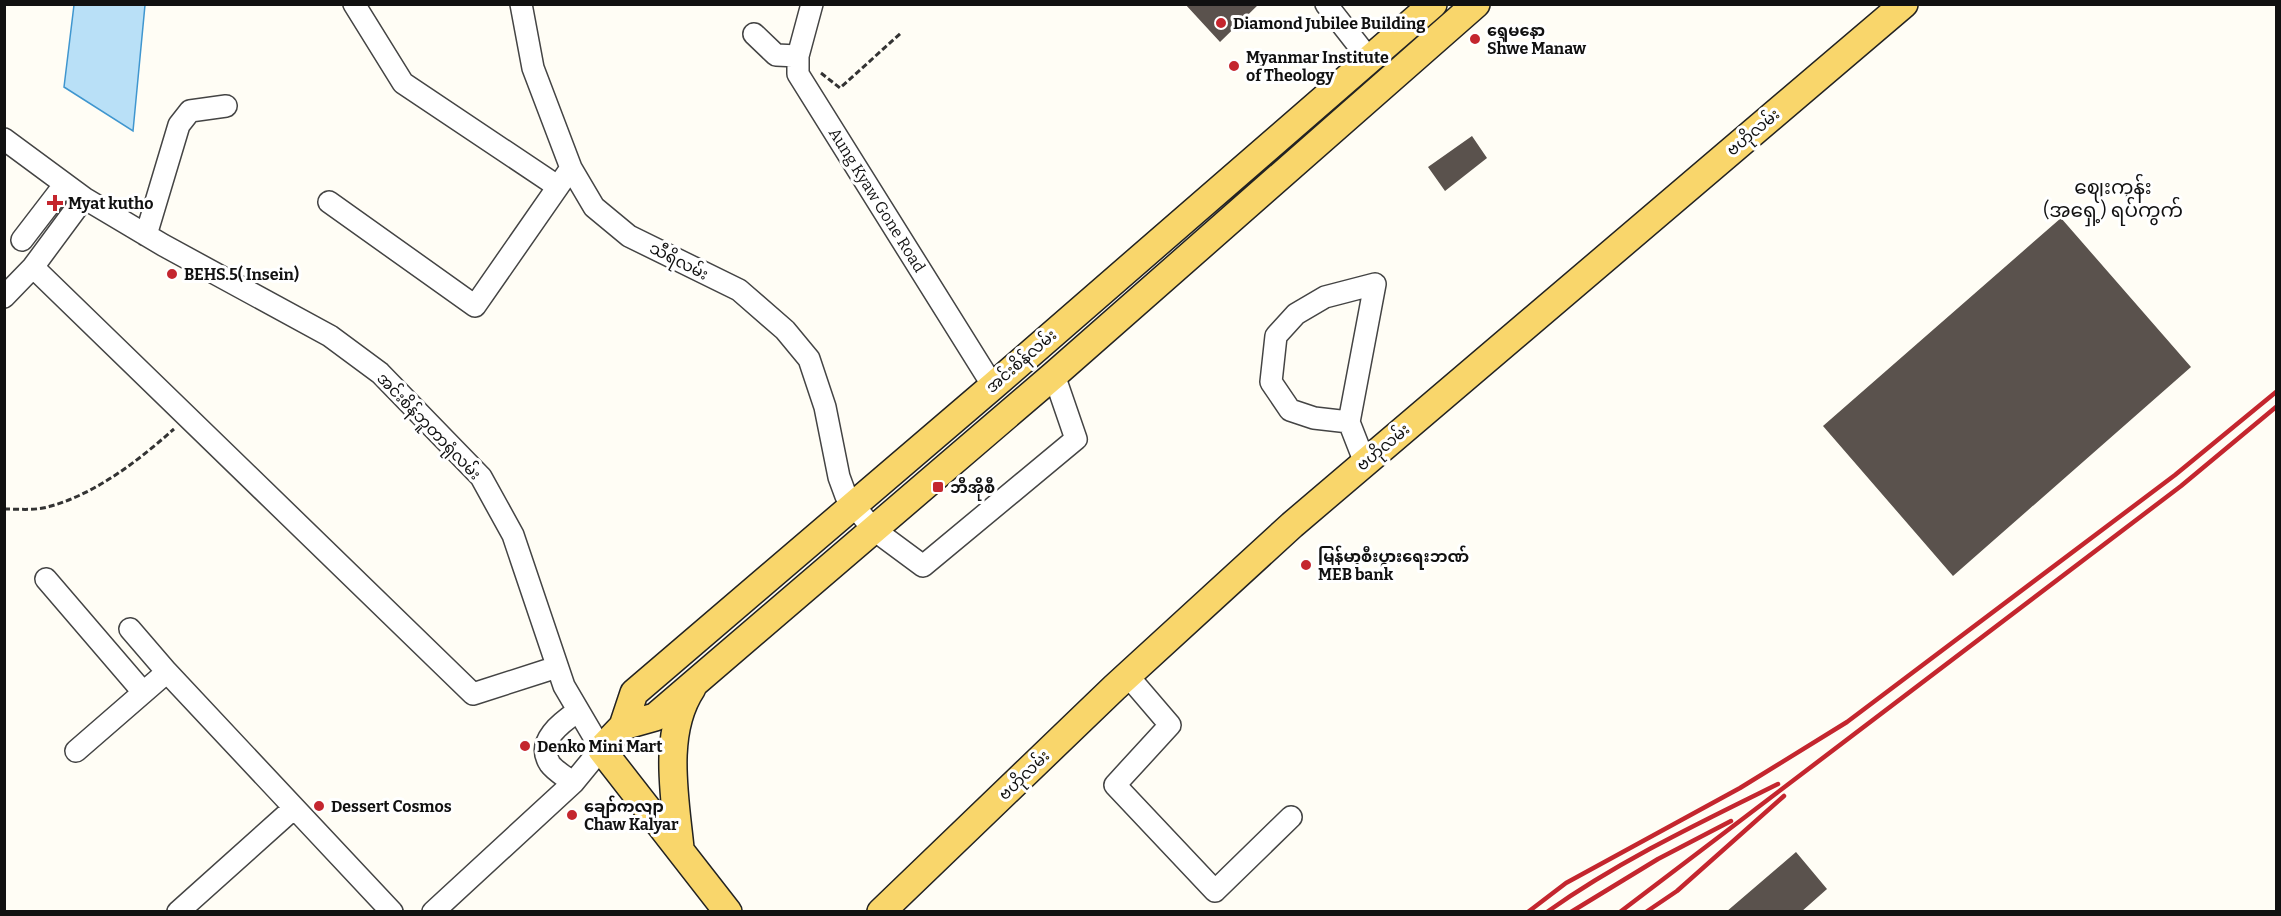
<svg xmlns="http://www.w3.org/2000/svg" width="2281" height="916" font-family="Bitter,'Noto Sans Myanmar',serif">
  <rect width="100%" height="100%" fill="#fffdf5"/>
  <!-- water -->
  <path fill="#b9e0f7" stroke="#3f96cf" stroke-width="1.5" d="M 74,5 L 145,5 L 133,131 L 64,87 Z"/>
  <!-- building -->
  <path fill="#5a524d" d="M 1185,4 L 1259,4 L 1220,42 Z
    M 1472,136 L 1487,158 L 1445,191 L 1428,167 Z
    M 2061,218 L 2191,367 L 1953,576 L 1823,426 Z
    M 1796,852 L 1827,889 L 1801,912 L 1726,912 Z"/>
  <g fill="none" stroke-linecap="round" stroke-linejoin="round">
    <defs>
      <path id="minor" d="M 354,4 L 403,83 L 557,186
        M 521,4 L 533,68 L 571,168 L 594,207 L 629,236 L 739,290 L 785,330 L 809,359 L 825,407 L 839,477 L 846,496 L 873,529 L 923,566 L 1076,439 L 1054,375
        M 812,4 L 798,56 L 798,74 L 993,386
        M 1326,4 L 1369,59
        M 754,34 L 776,55 L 798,56
        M 4,139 L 84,198 L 163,245 L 330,336 L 380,373 L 481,477 L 513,535 L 564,686 L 601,749 L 573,783 L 433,912
        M 329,202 L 475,306 L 571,168
        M 146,235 L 179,125 L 190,111 L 226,106
        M 22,240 L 65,184
        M 33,267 L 473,694 L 557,667
        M 4,297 L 33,267 L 84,198
        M 1349,422 L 1314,418 L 1290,410 L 1271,382 L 1276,336 L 1296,314 L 1325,297 L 1375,284 L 1349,422 L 1365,463
        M 46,579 L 143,692
        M 130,629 L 167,672 L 392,912
        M 1128,676 L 1170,725 L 1115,785 L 1215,891 L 1291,817
        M 76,751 L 167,672
        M 573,783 C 566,777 555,771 550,764 C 535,741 562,722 578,711
        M 178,912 L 294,808"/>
      <path id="major" d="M 623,726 L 655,717 L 1054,375 L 1476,4
        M 680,848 C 675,798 662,733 692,688
        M 728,912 L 601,749 L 623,726 L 634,693 L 993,386 L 1433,4
        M 881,912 L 1114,688 L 1292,525 L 1904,4"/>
    </defs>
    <!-- minor casing -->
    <use href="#minor" stroke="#444" stroke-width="24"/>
    <!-- major casing -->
    <use href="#major" stroke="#222" stroke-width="30"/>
    <!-- path -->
    <path stroke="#333" stroke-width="3" stroke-dasharray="6 3" stroke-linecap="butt" d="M 821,73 L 840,88 L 901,33
      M 4,509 C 20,509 36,511 51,506 C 97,493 139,460 174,429"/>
    <!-- minor -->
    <use href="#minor" stroke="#fff" stroke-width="21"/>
    <!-- major -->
    <use href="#major" stroke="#f9d66b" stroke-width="27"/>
    <!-- rail -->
    <path stroke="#c4262e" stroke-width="4.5" d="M 1528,912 L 1566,883 L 1740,788 L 1847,722 L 2175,475 L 2276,392
      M 1547,912 C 1619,861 1699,823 1778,784
      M 1571,912 L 1658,859 L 1731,821
      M 1620,912 L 2181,486 L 2276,407
      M 1646,912 L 1677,891 L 1784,796"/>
  </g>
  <!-- markers -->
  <g fill="#c4262e" stroke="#fff" stroke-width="2">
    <circle cx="1221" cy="23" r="6"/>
    <circle cx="1475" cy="39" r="6"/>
    <circle cx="1234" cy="66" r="6"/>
    <path d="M52 194h6v6h6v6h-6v6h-6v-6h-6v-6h6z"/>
    <circle cx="172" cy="274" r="6"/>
    <rect x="932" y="481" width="12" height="12" rx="3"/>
    <circle cx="1306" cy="565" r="6"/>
    <circle cx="525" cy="746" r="6"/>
    <circle cx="319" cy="806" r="6"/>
    <circle cx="572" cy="815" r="6"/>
  </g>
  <g text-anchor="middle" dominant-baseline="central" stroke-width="6" stroke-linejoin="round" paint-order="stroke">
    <!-- poi labels -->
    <g font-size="16" font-weight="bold" fill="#111" stroke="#fff" text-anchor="start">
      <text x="1233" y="23">Diamond Jubilee Building</text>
      <text x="1487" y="30">ရွှေမနော<tspan x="1487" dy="18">Shwe Manaw</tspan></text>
      <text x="1246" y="57">Myanmar Institute<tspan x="1246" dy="18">of Theology</tspan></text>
      <text x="68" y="203">Myat kutho</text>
      <text x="184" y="274">BEHS.5( Insein)</text>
      <text x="950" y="487">ဘီအိုစီ</text>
      <text x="1318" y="556">မြန်မာ့စီးပွားရေးဘဏ်<tspan x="1318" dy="18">MEB bank</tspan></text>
      <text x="537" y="746">Denko Mini Mart</text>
      <text x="331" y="806">Dessert Cosmos</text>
      <text x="584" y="806">ချော်ကလျာ<tspan x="584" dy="18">Chaw Kalyar</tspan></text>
    </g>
    <!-- street labels -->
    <g font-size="16" fill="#111" stroke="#fff">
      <text transform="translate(1753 132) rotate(-40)">ဗဟိုလမ်း</text>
      <text transform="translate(877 200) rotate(58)">Aung Kyaw Gone Road</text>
      <text transform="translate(679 261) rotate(27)">သီရိလမ်း</text>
      <text transform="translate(1021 361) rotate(-41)">အင်းစိန်လမ်း</text>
      <text transform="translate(429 426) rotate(46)">အင်းစိန်ဘူတာရုံလမ်း</text>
      <text transform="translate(1383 447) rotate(-40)">ဗဟိုလမ်း</text>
      <text transform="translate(1024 775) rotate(-44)">ဗဟိုလမ်း</text>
    </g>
    <!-- quarter labels -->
    <g font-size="20" fill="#111" stroke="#fff">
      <text x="2113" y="187">ဈေးကုန်း<tspan x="2113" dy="23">(အရှေ့) ရပ်ကွက်</tspan></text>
    </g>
  </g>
  <!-- border -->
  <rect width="2281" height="916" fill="none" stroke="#111111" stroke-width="12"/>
</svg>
